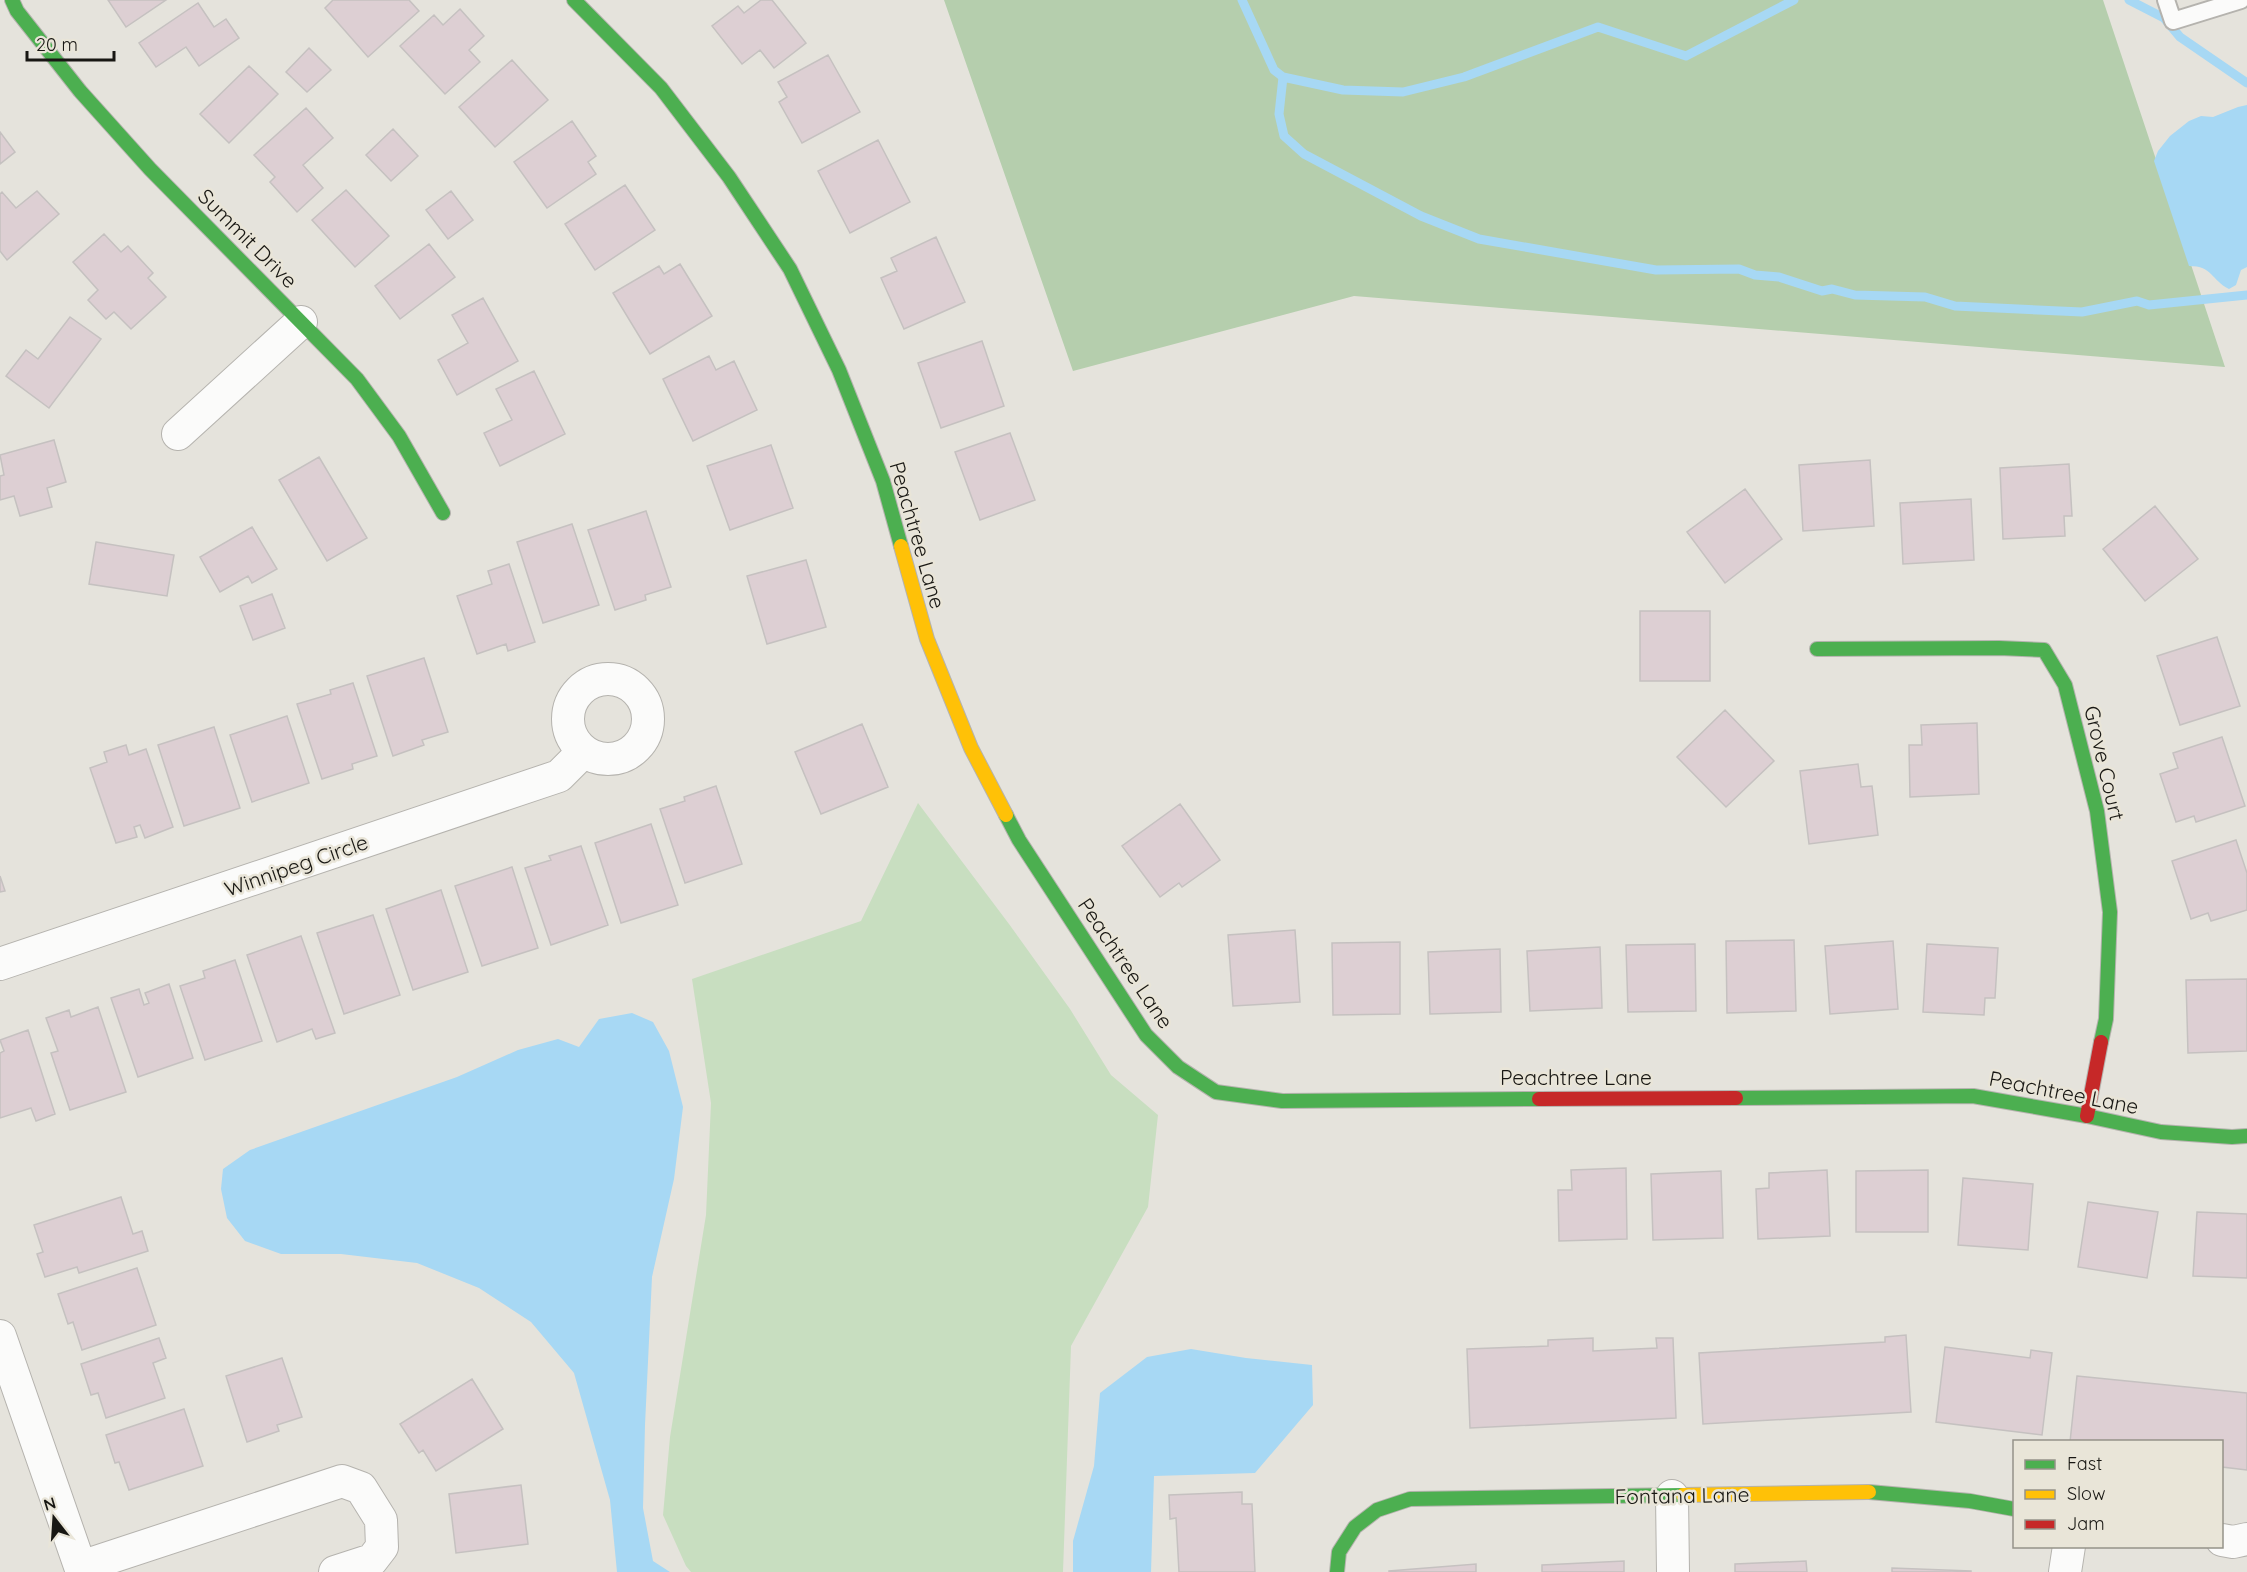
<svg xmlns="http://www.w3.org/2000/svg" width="2247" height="1572" font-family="Quicksand,sans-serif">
  <rect width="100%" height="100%" fill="#e5e3dc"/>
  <!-- green -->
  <path fill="#c8dec0" d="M 918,803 L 1009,924 L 1070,1009 L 1111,1075 L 1158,1115 L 1148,1207 L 1071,1346 L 1063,1572 L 691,1572 L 686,1566 L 663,1515 L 670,1437 L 706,1215 L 711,1103 L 692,979 L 861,921 Z"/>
  <!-- forest -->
  <path fill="#b5cead" d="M 944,0 L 2103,0 L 2225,367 L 1354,296 L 1073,371 Z"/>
  <!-- water -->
  <path fill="#a7d8f4" d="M 2247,105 L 2247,267 L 2241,270 L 2236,285 L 2229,289 C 2211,280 2213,266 2189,266 L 2154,161 L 2158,151 L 2170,136 L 2189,121 L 2201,116 L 2213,117 L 2238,107 Z
    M 632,1013 L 653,1022 L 669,1051 L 683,1107 L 674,1179 L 652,1277 L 645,1425 L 643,1508 L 653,1561 L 670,1572 L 617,1572 L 610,1500 L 574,1373 L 531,1322 L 479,1288 L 417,1263 L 341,1254 L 281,1254 L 245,1241 L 227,1218 L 221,1189 L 223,1169 L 250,1150 L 457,1077 L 518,1050 L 558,1039 L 579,1047 L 599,1019 Z
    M 1191,1349 L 1246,1358 L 1312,1365 L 1313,1405 L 1255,1473 L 1154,1476 L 1151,1572 L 1073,1572 L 1073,1541 L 1094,1466 L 1100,1393 L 1147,1357 Z"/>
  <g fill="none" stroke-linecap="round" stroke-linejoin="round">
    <!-- stream -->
    <path stroke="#a7d8f4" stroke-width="9" d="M 1242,0 L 1274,70 L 1283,77 L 1343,90 L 1403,92 L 1464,77 L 1598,27 L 1686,56 L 1794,0
      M 2129,0 L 2164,18 L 2180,37 L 2247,83
      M 1283,77 L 1279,114 L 1284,136 L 1304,154 L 1421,216 L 1479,239 L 1656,270 L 1739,269 L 1755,275 L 1779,277 L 1822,291 L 1832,289 L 1855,295 L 1925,297 L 1955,306 L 2082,312 L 2137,301 L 2149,305 L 2247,295"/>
  </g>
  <!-- building -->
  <path fill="#ddcfd3" stroke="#c5c1c0" stroke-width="1.5" d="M 108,0 L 166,0 L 126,27 Z
    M 333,0 L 409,0 L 419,11 L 368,57 L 325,8 Z
    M 761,0 L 772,0 L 806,43 L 774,68 L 760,50 L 742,64 L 712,26 L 738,6 L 744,13 Z
    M 198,3 L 214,27 L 226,19 L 239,38 L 199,66 L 186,47 L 156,67 L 139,43 Z
    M 460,9 L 484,36 L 469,50 L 480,62 L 445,94 L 400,46 L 434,15 L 443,25 Z
    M 309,48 L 331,70 L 307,92 L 286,72 Z
    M 828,55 L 860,112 L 802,143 L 779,102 L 787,97 L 778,82 Z
    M 512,60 L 548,100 L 495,147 L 459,107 Z
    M 249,66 L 278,94 L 229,143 L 200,114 Z
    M 306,108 L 333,138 L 303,165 L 323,188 L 297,212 L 270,182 L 275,177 L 254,155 Z
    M 572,121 L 596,156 L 588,162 L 596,174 L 547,208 L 514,162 Z
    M 393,129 L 418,156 L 391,181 L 366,155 Z
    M 0,132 L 15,152 L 0,164 Z
    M 878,140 L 910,202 L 850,233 L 818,171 Z
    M 625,185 L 655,230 L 595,270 L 565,224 Z
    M 346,190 L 389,236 L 355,267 L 312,220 Z
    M 37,191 L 59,214 L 7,260 L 0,251 L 0,194 L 2,192 L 16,208 Z
    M 451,191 L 473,220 L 448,239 L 426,210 Z
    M 104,234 L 121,252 L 128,246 L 153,273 L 148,278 L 166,297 L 131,329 L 114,312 L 106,319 L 88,300 L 98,290 L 73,262 Z
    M 936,237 L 965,302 L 904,329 L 881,278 L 897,271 L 891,258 Z
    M 429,244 L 455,277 L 400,319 L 375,286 Z
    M 680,264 L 712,316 L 650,354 L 613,293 L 659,266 L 664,274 Z
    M 483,298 L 518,361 L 457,395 L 438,360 L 468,343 L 452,315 Z
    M 70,317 L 101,339 L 49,408 L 6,376 L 26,350 L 38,359 Z
    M 982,341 L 1004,406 L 941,428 L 918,363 Z
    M 709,356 L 716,370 L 734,361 L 757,410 L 693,441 L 663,379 Z
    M 534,371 L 565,434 L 500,466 L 484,433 L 512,420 L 496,389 Z
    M 1010,433 L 1035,500 L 980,520 L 955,452 Z
    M 54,440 L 66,482 L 47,488 L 52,507 L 20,516 L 14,496 L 0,500 L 0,476 L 4,475 L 0,455 Z
    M 771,445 L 793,508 L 730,530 L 707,466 Z
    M 319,457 L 367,538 L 327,561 L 279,480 Z
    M 1870,460 L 1874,526 L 1803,531 L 1799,465 Z
    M 2069,464 L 2072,516 L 2064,516 L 2065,536 L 2003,539 L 2000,468 Z
    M 1745,489 L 1782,539 L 1725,583 L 1687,532 Z
    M 1971,499 L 1974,560 L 1903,564 L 1900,503 Z
    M 2155,506 L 2198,559 L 2145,601 L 2103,549 Z
    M 646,511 L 671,587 L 645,595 L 646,600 L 615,610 L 588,530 Z
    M 572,524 L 599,605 L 543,623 L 517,542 Z
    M 252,527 L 277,569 L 252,583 L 248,576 L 220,592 L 200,557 Z
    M 96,542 L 174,555 L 167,596 L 89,584 Z
    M 806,560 L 826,627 L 767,644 L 747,576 Z
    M 509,564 L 535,642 L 508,651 L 506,644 L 477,654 L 457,596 L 492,584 L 488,571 Z
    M 272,594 L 285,628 L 253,640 L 240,606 Z
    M 1640,611 L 1710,611 L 1710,681 L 1640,681 Z
    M 2217,637 L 2240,706 L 2180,725 L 2157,656 Z
    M 424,658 L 448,732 L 422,740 L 424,745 L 393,756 L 367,676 Z
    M 353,683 L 377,756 L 352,764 L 353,769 L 322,779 L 297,704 L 331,694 L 330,690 Z
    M 1725,710 L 1774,761 L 1726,807 L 1677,757 Z
    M 287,716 L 309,783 L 252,802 L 230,735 Z
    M 1977,723 L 1979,794 L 1910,797 L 1909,745 L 1922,745 L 1921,725 Z
    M 862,724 L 888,787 L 821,814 L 795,752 Z
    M 214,727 L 240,808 L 184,826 L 158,745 Z
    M 2222,737 L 2245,806 L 2196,822 L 2194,816 L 2176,822 L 2160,774 L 2178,768 L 2173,753 Z
    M 126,745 L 129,755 L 146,749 L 173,827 L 145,838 L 140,825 L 134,827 L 137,837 L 116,843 L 90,768 L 107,762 L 104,752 Z
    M 1858,764 L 1861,787 L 1872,786 L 1878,835 L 1809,844 L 1800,771 Z
    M 716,786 L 742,864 L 685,883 L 660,809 L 685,801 L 684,797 Z
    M 1180,804 L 1220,860 L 1182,887 L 1179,883 L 1160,897 L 1122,846 Z
    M 651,824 L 678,905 L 621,923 L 595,843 Z
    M 2236,840 L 2247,873 L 2247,910 L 2211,921 L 2208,913 L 2191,919 L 2172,861 Z
    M 581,846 L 608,925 L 551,945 L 525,868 L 551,860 L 549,856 Z
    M 512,867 L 538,948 L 482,966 L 455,886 Z
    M 0,876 L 5,891 L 0,892 Z
    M 441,890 L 468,972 L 413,990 L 386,909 Z
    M 373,915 L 400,995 L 344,1014 L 317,933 Z
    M 1295,930 L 1300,1002 L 1233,1006 L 1228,935 Z
    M 301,936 L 335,1033 L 316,1039 L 312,1029 L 277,1042 L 247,955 Z
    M 1794,940 L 1796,1011 L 1727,1013 L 1726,941 Z
    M 1893,941 L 1898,1009 L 1830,1014 L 1825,946 Z
    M 1400,942 L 1400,1014 L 1333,1015 L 1332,943 Z
    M 1695,944 L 1696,1011 L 1628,1012 L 1626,945 Z
    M 1927,944 L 1998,948 L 1995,998 L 1985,998 L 1984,1015 L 1923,1012 Z
    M 1600,947 L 1602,1008 L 1530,1011 L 1527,951 Z
    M 1500,949 L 1501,1012 L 1430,1014 L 1428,952 Z
    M 235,960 L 262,1041 L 205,1060 L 180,986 L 205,978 L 203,971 Z
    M 2247,979 L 2247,1051 L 2188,1053 L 2186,980 Z
    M 169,984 L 193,1058 L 138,1077 L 111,998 L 139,989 L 144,1005 L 149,1003 L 145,993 Z
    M 98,1007 L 126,1092 L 70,1110 L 51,1053 L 58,1051 L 46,1018 L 69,1010 L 71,1017 Z
    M 28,1030 L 55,1114 L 36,1121 L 31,1108 L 0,1118 L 0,1053 L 4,1051 L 0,1040 Z
    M 1626,1168 L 1627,1239 L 1559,1241 L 1558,1190 L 1572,1190 L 1571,1170 Z
    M 1827,1170 L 1830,1236 L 1758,1239 L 1756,1189 L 1769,1188 L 1769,1173 Z
    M 1928,1170 L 1928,1232 L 1856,1232 L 1856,1171 Z
    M 1721,1171 L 1723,1238 L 1653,1240 L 1651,1174 Z
    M 1963,1178 L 2033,1184 L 2028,1250 L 1958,1245 Z
    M 121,1197 L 133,1234 L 142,1231 L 148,1251 L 79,1273 L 77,1267 L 45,1277 L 37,1254 L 43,1252 L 34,1225 Z
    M 2088,1202 L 2158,1212 L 2147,1278 L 2078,1267 Z
    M 2197,1212 L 2247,1214 L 2247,1278 L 2193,1276 Z
    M 137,1268 L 156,1325 L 82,1350 L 73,1322 L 68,1324 L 58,1294 Z
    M 1906,1335 L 1911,1412 L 1703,1424 L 1699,1353 L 1885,1342 L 1885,1337 Z
    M 159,1338 L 166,1358 L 153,1363 L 165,1398 L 106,1418 L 98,1393 L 91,1395 L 81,1364 Z
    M 1593,1338 L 1593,1351 L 1657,1348 L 1656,1338 L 1673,1338 L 1676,1418 L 1470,1428 L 1467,1349 L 1548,1346 L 1548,1340 Z
    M 1945,1347 L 2030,1358 L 2031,1350 L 2052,1353 L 2042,1435 L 1936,1422 Z
    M 282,1358 L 302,1417 L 277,1425 L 279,1431 L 247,1442 L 226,1376 Z
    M 2077,1376 L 2247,1393 L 2247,1470 L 2222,1467 L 2222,1442 L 2070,1442 Z
    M 472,1379 L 503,1429 L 436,1471 L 423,1450 L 419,1453 L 400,1424 Z
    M 184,1409 L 203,1466 L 129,1490 L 119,1462 L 115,1463 L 106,1435 Z
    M 521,1485 L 528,1544 L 456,1553 L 449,1494 Z
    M 1242,1492 L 1242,1504 L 1252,1504 L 1255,1572 L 1179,1572 L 1176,1518 L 1170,1519 L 1169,1495 Z
    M 1624,1561 L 1624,1572 L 1542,1572 L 1542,1565 Z
    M 1806,1561 L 1807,1572 L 1735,1572 L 1735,1564 Z
    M 1476,1564 L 1476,1572 L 1389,1572 L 1389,1571 Z
    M 1892,1568 L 1971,1571 L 1971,1572 L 1892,1572 Z"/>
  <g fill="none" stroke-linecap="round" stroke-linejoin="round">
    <defs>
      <path id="lane" d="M 2166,0 L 2173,21 L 2241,0"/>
      <path id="street" d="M 178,434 L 301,322
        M568 719a40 40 0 1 1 80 0a40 40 0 1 1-80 0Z
        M 0,964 L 559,776 L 583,752
        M 0,1336 L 82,1572
        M 1672,1496 L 1673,1572
        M 2222,1540 L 2233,1542 L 2247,1539
        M 81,1567 L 342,1481 L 361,1488 L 381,1520 L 382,1547 L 372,1560 L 335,1572
        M 2065,1572 L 2069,1546"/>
      <path id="fast" d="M 12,0 L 17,11 L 80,91 L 150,169 L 357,379 L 399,436 L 443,513
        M 574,0 L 661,88 L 729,177 L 790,269 L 839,370 L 883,481 L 901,546
        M 1817,649 L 1999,648 L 2044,650 L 2065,685 L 2097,811 L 2110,912 L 2106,1019 L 2101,1042
        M 1006,815 L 1019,840 L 1146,1035 L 1178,1067 L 1216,1092 L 1282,1101 L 1539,1099
        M 1736,1098 L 1973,1096 L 2087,1116 L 2161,1132 L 2232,1137 L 2247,1136
        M 1869,1492 L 1970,1501 L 2014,1509
        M 1337,1572 L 1339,1552 L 1355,1527 L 1377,1510 L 1410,1499 L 1683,1495"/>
      <path id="slow" d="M 901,546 L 927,639 L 971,748 L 1006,815
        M 1683,1495 L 1869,1492"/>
      <path id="jam" d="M 1539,1099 L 1736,1098
        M 2087,1116 L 2101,1042"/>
    </defs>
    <!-- lane casing -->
    <use href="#lane" stroke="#b5b3ae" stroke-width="20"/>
    <!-- street casing -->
    <use href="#street" stroke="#b5b3ae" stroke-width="34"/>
    <!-- fast casing -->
    <use href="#fast" stroke="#b5b3ae" stroke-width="16"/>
    <!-- slow casing -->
    <use href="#slow" stroke="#b5b3ae" stroke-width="16"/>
    <!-- jam casing -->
    <use href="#jam" stroke="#b5b3ae" stroke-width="16"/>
    <!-- lane -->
    <use href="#lane" stroke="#fbfbfa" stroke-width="16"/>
    <!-- street -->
    <use href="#street" stroke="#fbfbfa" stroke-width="32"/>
    <!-- fast -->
    <use href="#fast" stroke="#4caf50" stroke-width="14"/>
    <!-- slow -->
    <use href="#slow" stroke="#ffc107" stroke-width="14"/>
    <!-- jam -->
    <use href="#jam" stroke="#c62828" stroke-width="14"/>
  </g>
  <g text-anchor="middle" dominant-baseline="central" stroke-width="5" stroke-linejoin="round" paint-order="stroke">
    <!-- street labels -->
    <g font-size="21" fill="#181713" stroke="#e9e5d8">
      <text transform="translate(248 238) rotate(45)">Summit Drive</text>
      <text transform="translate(918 535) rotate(74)">Peachtree Lane</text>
      <text transform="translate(2105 763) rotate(77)">Grove Court</text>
      <text transform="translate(296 865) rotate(-19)">Winnipeg Circle</text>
      <text transform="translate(1126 963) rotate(56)">Peachtree Lane</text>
      <text x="1576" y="1077">Peachtree Lane</text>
      <text transform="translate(2064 1092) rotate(11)">Peachtree Lane</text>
      <text transform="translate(1682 1495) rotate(-1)">Fontana Lane</text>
    </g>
  </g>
  <!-- legend -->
  <rect x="2013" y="1440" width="210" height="108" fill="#e9e5d8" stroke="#959389" stroke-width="1.5"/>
  <rect x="2025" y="1460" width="30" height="9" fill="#4caf50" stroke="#959389" stroke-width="1.5"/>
  <text x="2067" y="1470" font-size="18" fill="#181713">Fast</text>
  <rect x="2025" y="1490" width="30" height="9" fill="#ffc107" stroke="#959389" stroke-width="1.5"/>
  <text x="2067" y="1500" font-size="18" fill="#181713">Slow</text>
  <rect x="2025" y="1520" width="30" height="9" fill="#c62828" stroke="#959389" stroke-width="1.5"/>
  <text x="2067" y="1530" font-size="18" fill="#181713">Jam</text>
  <!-- north arrow -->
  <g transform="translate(54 1518) rotate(343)" stroke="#e9e5d8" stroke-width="4.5" paint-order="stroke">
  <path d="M0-4.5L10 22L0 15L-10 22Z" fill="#181713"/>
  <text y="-9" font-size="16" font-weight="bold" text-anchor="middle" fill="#181713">N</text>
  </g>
  <!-- scale -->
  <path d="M27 51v9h87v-9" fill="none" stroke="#181713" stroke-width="3"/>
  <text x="36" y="51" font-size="18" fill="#181713" stroke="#e9e5d8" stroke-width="4.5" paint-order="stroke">20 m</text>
</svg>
